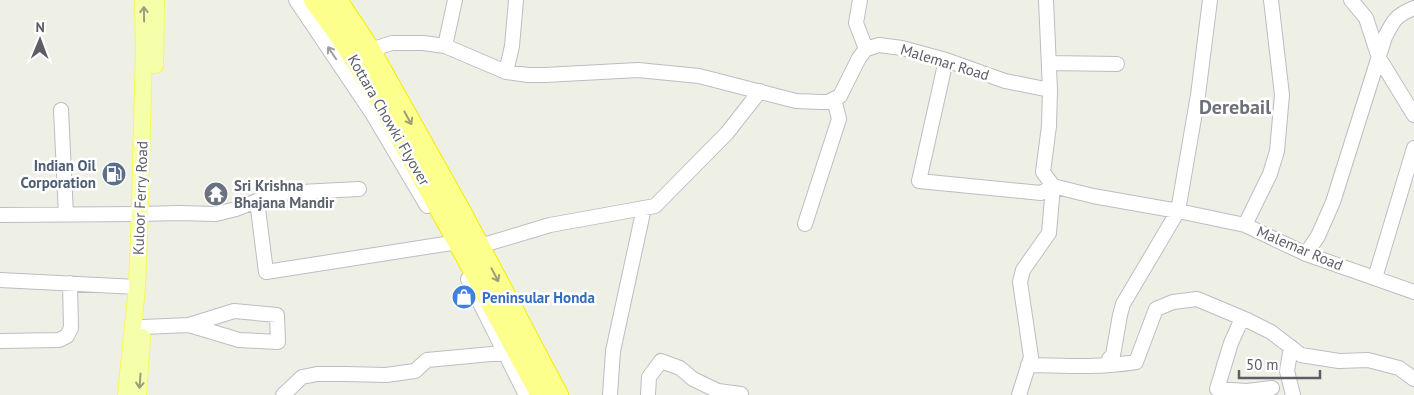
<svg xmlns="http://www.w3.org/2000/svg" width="1414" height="395" font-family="'PT Sans',sans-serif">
  <rect width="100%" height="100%" fill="#eff0e5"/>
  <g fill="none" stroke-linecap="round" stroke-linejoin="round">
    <defs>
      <path id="minor" d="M 296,0 L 372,113 L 427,206
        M 860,0 L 856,23 L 866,49
        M 1046,0 L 1050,90
        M 1351,0 L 1366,18 L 1379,58 L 1414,115
        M 445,46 L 455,0
        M 370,50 L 392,43 L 423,43 L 445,46 L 506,72 L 528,75 L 545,75 L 638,70 L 699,76 L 796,101 L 821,102 L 828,102 L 840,96 L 859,58 L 866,49 L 879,45 L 902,48 L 946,60 L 1005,81 L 1050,90 L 1049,126 L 1043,172 L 1053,186 L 1093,196 L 1178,211 L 1245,225 L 1306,254 L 1414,292
        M 946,60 L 919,181 L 1041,193 L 1053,186
        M 1049,63 L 1117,64
        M 506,72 L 512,46 L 516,0
        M 61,110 L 66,215
        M 257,201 L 281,193 L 359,189
        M 0,215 L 140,214 L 179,213 L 216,214 L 236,209 L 257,201 L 266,272 L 458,242
        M 805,224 L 839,119 L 834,99
        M 1245,225 L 1270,174 L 1277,151 L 1282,95 L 1271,0
        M 480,246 L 550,225 L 655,206 L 727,133 L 760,91
        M 1306,254 L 1318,236 L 1333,202 L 1385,37 C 1393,21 1396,15 1414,8
        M 1375,278 L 1414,148
        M 468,279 L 526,395
        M 0,280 L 137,287
        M 143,327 L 189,325 L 234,311 L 277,315 L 278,342 L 239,340 L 189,325
        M 0,341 L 59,340 L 67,336 L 71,328 L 70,283
        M 1291,347 L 1287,371 L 1293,395
        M 1109,359 L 1113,355 L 1120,315 L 1123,304 L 1178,211 L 1198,95 L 1210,0
        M 1028,365 C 1064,366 1100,368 1136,362 L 1156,309 L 1173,302 L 1197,299 L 1247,320
        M 1272,388 L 1247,391 L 1217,389 L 1231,343 L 1240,323 L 1247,320 L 1271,332 L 1301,355 L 1339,361 L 1368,360 L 1399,368 L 1414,379
        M 283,395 L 302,377 L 317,374 L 346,374 L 386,375 L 415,371 L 427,360 L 513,352
        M 610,395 L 613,351 L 644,208
        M 648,395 L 649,377 L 661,361 L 680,368 L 693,379 L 718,391 L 741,394
        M 1019,395 L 1031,357 L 1020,282 L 1023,270 L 1049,233 L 1053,186"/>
      <path id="major" d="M 155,65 L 156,0
        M 126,395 L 137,287 L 139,237 L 144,51 L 143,0
        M 138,395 L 142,337"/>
      <path id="highway" d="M 314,0 L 339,34 L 377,95 L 458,242 L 541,395
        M 337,0 L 370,50 L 461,212 L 558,395"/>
    </defs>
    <!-- minor casing -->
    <use href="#minor" stroke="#bcbdc4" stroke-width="16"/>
    <!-- major casing -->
    <use href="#major" stroke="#f8f855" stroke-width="18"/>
    <!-- highway casing -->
    <use href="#highway" stroke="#f4ec00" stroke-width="22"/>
    <!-- minor -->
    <use href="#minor" stroke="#fff" stroke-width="14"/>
    <!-- major -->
    <use href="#major" stroke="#f5ffaa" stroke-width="16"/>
    <!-- highway -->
    <use href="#highway" stroke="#fcff8c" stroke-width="20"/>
  </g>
  <!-- one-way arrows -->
  <defs><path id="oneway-shaft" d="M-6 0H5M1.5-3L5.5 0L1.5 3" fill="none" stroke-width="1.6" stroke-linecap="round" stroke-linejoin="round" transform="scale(1.25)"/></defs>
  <g stroke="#999e81">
    <use href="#oneway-shaft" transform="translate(144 14) rotate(-91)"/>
    <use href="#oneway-shaft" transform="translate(140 381) rotate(94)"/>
  </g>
  <use stroke="#9d9ea3" href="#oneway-shaft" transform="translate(332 53) rotate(-124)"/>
  <g stroke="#9c9e75">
    <use href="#oneway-shaft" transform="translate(408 118) rotate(61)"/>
    <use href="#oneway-shaft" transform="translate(495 275) rotate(62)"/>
  </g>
  <!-- icons -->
  <defs>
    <symbol id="fuel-disc" viewBox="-11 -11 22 22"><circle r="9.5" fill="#5c6f8a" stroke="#fff"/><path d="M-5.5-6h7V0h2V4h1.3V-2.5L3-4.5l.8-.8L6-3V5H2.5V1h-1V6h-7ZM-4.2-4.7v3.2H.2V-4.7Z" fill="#fff"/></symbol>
    <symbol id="temple-disc" viewBox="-11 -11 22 22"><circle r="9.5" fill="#6b7280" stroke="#fff"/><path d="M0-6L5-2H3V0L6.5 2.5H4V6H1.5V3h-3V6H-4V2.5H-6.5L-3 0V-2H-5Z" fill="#fff"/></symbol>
    <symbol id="shop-disc" viewBox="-11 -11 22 22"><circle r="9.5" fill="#3f7fe0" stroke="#fff"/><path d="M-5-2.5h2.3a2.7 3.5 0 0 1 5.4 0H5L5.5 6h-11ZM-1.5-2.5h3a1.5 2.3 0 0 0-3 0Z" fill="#fff"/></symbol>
  </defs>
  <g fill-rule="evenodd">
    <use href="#fuel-disc" x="100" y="160" width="28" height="28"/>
    <use href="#temple-disc" x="202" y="180" width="28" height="28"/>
    <use href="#shop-disc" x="450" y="283" width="28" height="28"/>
  </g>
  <g text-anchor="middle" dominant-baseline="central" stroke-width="5" stroke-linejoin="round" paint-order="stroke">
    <!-- street labels -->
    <g font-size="15" fill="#5c5e66" stroke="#fff">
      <text transform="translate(945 62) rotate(17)">Malemar Road</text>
      <text transform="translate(389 120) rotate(60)">Kottara Chowki Flyover</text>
      <text transform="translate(140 198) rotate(-88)">Kuloor Ferry Road</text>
      <text transform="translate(1300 248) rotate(23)">Malemar Road</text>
    </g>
    <!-- service labels -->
    <g font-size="15" font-weight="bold" fill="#4e5e75" stroke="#fff" text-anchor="end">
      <text x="96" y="165">Indian Oil<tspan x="96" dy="17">Corporation</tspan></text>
    </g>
    <!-- worship labels -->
    <g font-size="15" font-weight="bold" fill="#5b616d" stroke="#fff" text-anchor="start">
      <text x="234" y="185">Sri Krishna<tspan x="234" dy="17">Bhajana Mandir</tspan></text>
    </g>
    <!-- shop labels -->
    <g font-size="15" font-weight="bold" fill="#366cbe" stroke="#fff" text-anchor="start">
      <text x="482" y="297">Peninsular Honda</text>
    </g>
    <!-- district labels -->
    <g font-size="20" font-weight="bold" fill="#6d7078" stroke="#fff">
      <text x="1235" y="107">Derebail</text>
    </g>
  </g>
  <!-- north arrow -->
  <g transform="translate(40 40) rotate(1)" stroke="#ffffff" stroke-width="4" paint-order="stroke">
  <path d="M0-4L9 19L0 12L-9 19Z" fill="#5c5e66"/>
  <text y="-8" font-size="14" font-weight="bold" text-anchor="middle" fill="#5c5e66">N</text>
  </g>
  <!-- scale -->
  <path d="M1239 370v8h81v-8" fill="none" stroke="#5c5e66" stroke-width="2.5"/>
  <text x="1246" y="370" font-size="15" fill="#5c5e66" stroke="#ffffff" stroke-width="4" paint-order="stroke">50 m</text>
</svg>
